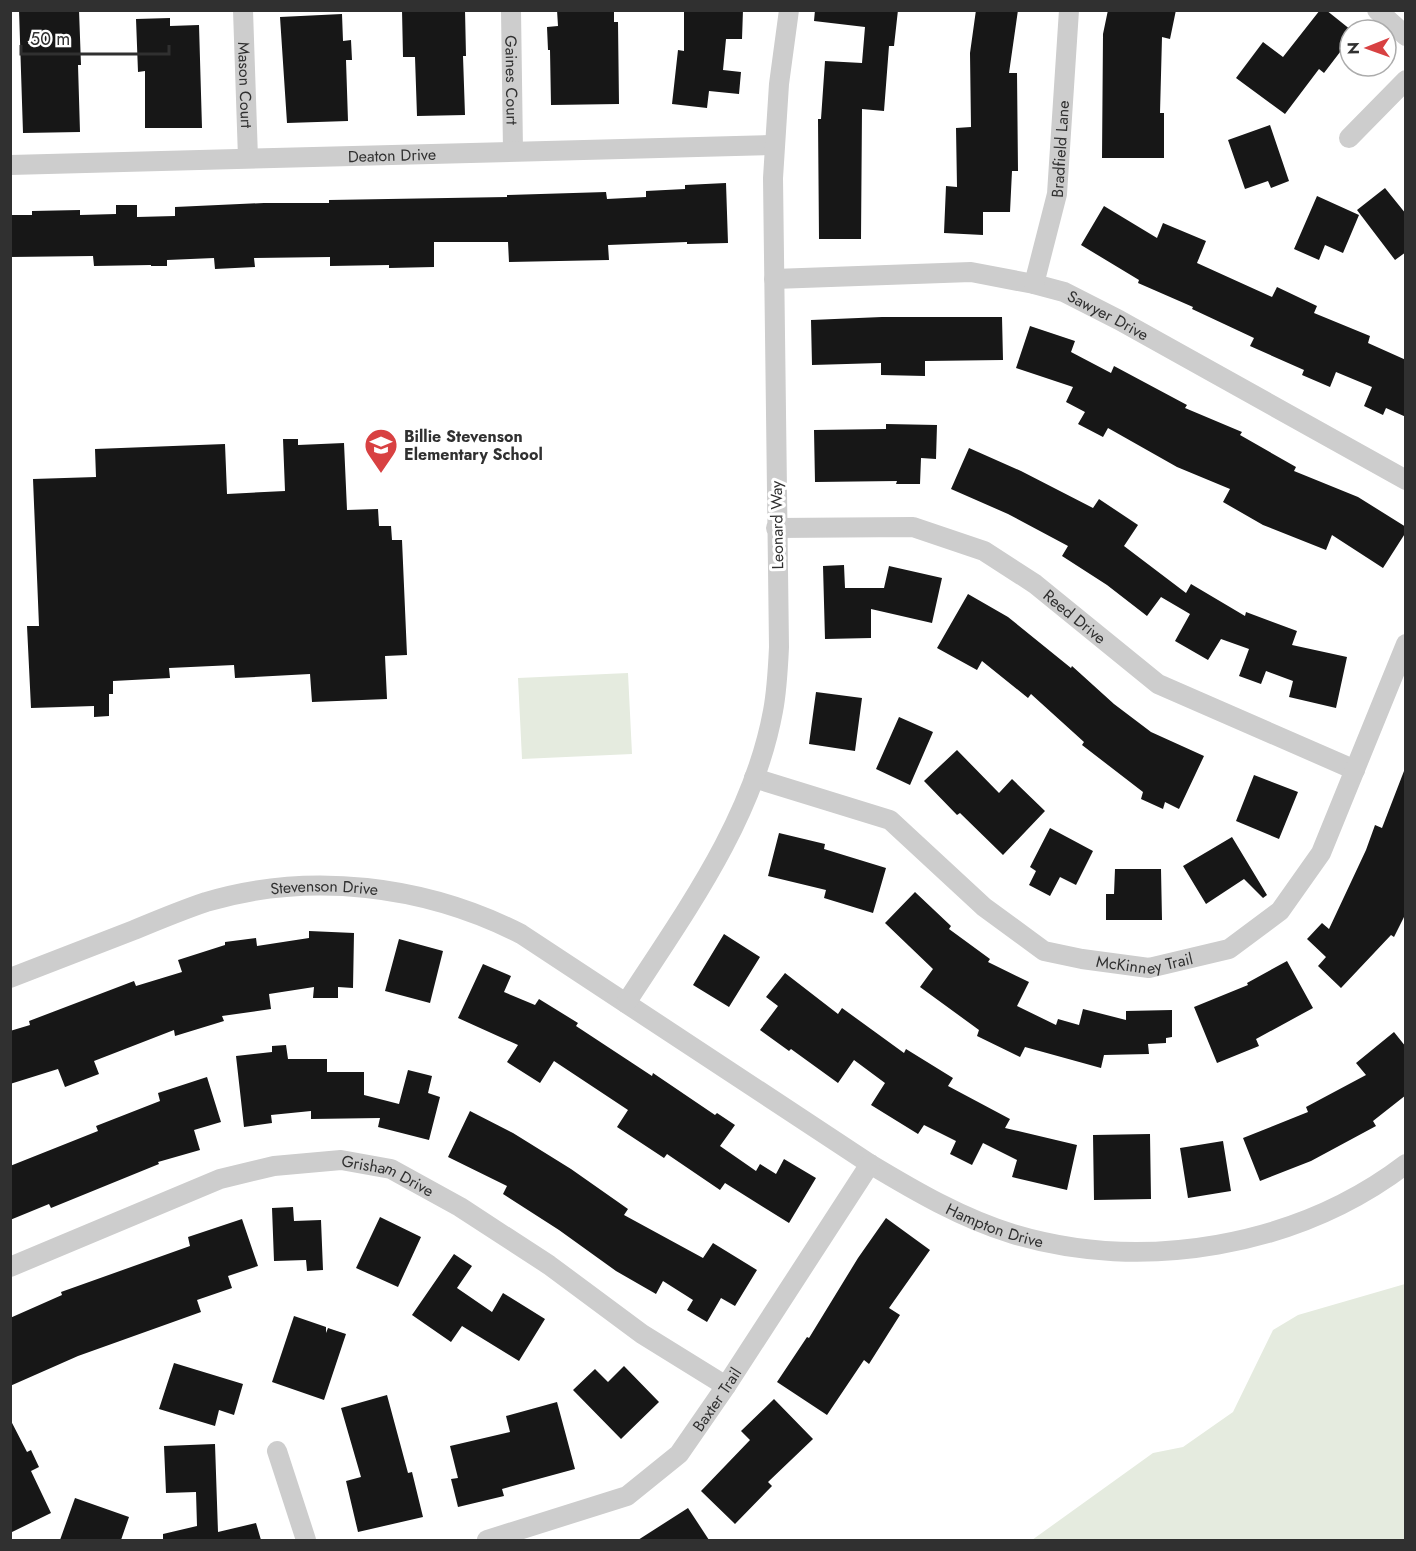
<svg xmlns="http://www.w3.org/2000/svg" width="1416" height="1551" font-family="Jost,sans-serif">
  <rect width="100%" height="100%" fill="#fff"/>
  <!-- green -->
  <path fill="#e5ebdf" d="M 628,673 L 632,754 L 522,759 L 518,678 Z
    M 1405,1284 L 1405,1540 L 1032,1540 L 1153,1453 L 1183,1447 L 1233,1412 L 1273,1330 L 1298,1315 Z"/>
  <!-- building -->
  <path fill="#171717" d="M 19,10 L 79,10 L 81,65 L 78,65 L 80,132 L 23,133 Z
    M 402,10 L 465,10 L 466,56 L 463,56 L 465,115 L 417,116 L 415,57 L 403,57 Z
    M 557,10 L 614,10 L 614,22 L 618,22 L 619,104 L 551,105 L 550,50 L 548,50 L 547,27 L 558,26 Z
    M 684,10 L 743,10 L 742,39 L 726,39 L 723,70 L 741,72 L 739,94 L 709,91 L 707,108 L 672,104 L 678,50 L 684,51 Z
    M 815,10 L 898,10 L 894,46 L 889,46 L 884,111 L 862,109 L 861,239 L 819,239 L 818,119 L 821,119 L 825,61 L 862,63 L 865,27 L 814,21 Z
    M 976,10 L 1018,10 L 1009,73 L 1017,73 L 1018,171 L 1012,171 L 1010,212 L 983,212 L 983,235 L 944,233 L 946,186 L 957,187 L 956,128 L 971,127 L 970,53 Z
    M 1108,10 L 1176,10 L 1170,39 L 1162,37 L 1160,113 L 1164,113 L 1164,158 L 1102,158 L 1103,34 Z
    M 1320,10 L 1326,10 L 1351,30 L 1350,39 L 1324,73 L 1319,69 L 1285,114 L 1236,78 L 1263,42 L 1283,57 Z
    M 342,14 L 343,41 L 351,40 L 352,60 L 346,60 L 348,121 L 287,123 L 280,17 Z
    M 170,18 L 170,26 L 199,25 L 202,128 L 145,128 L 145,71 L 138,72 L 136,19 Z
    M 1270,125 L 1289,181 L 1271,188 L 1268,181 L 1245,189 L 1228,140 Z
    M 726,183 L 728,243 L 687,244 L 687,242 L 608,245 L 609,260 L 509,262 L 508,242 L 434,242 L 434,267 L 389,268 L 389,265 L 330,266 L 330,257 L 254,258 L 255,267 L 215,269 L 214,258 L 167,260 L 167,266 L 151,266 L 151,265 L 94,266 L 93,256 L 10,257 L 10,215 L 32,215 L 32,211 L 80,210 L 80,215 L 116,214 L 116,205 L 137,205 L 137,217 L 175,216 L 175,207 L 264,203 L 329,203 L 329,200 L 507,197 L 507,195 L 606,192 L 607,199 L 646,197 L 646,191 L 685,189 L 685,185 Z
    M 1385,188 L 1406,214 L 1406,252 L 1395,260 L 1357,210 Z
    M 1317,196 L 1359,215 L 1343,253 L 1325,245 L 1319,260 L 1294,249 Z
    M 1104,206 L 1157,238 L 1163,223 L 1206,241 L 1197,263 L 1272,297 L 1277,287 L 1317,306 L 1314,313 L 1370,336 L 1368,343 L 1406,360 L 1406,417 L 1386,408 L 1383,415 L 1364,406 L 1372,387 L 1336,372 L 1330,387 L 1302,375 L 1304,370 L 1250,346 L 1254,338 L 1192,309 L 1193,307 L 1138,283 L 1139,280 L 1081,245 Z
    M 882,317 L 1002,317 L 1003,360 L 925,361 L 925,376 L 881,375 L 881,363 L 812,365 L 811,320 Z
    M 1030,326 L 1075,341 L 1071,352 L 1111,373 L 1114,366 L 1187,405 L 1185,408 L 1242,432 L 1240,435 L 1296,467 L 1294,471 L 1358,497 L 1406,527 L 1406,532 L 1383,568 L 1332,535 L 1326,550 L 1263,525 L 1223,502 L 1230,489 L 1177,467 L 1108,428 L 1103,437 L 1078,424 L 1085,412 L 1066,402 L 1073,387 L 1016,368 Z
    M 886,424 L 937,425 L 936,459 L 921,458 L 920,484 L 896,484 L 897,481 L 815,482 L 814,430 L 886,429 Z
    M 283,439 L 298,439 L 298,445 L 344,443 L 347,510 L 378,509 L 379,526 L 391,526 L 392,540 L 402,540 L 407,655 L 385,656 L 387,699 L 312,702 L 310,674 L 235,678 L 234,665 L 169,668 L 170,678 L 113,681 L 113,694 L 109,694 L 109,716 L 94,717 L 94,706 L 31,708 L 27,626 L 39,626 L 33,479 L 96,477 L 95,449 L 225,444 L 227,494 L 285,491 Z
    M 969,448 L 1021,471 L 1093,508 L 1099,499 L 1138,525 L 1124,546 L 1186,593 L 1191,584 L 1245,616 L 1246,612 L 1297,631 L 1292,645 L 1347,657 L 1336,708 L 1289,697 L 1293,681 L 1266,671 L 1261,684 L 1239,676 L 1249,649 L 1221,639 L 1208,660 L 1175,641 L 1190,614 L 1161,597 L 1147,616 L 1107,585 L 1062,556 L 1068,546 L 1008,514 L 951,489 Z
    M 844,565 L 845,588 L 884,588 L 889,566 L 942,578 L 932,623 L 871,609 L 871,638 L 825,639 L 823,566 Z
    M 968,594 L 1008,617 L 1071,668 L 1072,666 L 1114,704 L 1151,732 L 1204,756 L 1179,809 L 1165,802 L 1163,809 L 1141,799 L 1143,792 L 1082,745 L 1084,742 L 1031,694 L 1028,698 L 982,661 L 977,670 L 937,648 Z
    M 816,692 L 862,698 L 855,751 L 809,744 Z
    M 899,717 L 933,732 L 910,785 L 876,769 Z
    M 957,750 L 999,793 L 1012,779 L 1045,811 L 1003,855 L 960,813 L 957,815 L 924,781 Z
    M 1404,771 L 1406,913 L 1394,937 L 1391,935 L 1341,988 L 1318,966 L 1326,957 L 1307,939 L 1322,923 L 1329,929 L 1366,850 L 1375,825 L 1382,828 Z
    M 1254,775 L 1298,792 L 1279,839 L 1236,821 Z
    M 1050,828 L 1093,851 L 1076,885 L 1060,877 L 1050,896 L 1029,885 L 1036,871 L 1030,867 Z
    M 779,833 L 825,844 L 824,849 L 886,868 L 873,913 L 824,898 L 826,890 L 768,876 Z
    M 1232,837 L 1267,895 L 1263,898 L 1244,879 L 1206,904 L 1183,866 Z
    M 1115,869 L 1161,869 L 1162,920 L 1106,920 L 1106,894 L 1114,894 Z
    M 915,892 L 951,926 L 949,929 L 990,959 L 988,962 L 1029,982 L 1017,1006 L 1056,1025 L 1058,1019 L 1079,1025 L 1083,1009 L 1126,1020 L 1126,1011 L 1172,1010 L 1172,1037 L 1166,1038 L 1166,1043 L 1148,1044 L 1149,1054 L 1104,1055 L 1101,1068 L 1025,1047 L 1020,1057 L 977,1036 L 979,1030 L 920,987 L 933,969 L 885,923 Z
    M 309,931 L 354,933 L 353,988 L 338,987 L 338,998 L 313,998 L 314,987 L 269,994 L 271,1009 L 222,1016 L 224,1021 L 175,1036 L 174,1030 L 94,1061 L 99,1074 L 65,1087 L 58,1069 L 10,1084 L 10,1031 L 30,1025 L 29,1021 L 134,981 L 136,986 L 182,972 L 178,960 L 225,945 L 225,942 L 256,938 L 257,946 L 309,938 Z
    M 724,934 L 760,957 L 729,1007 L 693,985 Z
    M 399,939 L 443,951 L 430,1003 L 385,991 Z
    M 1287,961 L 1313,1008 L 1256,1039 L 1259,1046 L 1217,1063 L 1194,1007 L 1248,985 L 1247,983 Z
    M 483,964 L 511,976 L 504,992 L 535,1005 L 539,999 L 578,1023 L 576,1026 L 652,1076 L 653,1073 L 715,1115 L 717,1113 L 735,1125 L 720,1146 L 756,1171 L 760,1164 L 776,1174 L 784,1159 L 816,1178 L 789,1223 L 725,1183 L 720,1190 L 667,1154 L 664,1158 L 617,1127 L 628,1110 L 554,1061 L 540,1083 L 507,1062 L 518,1045 L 458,1018 Z
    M 785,973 L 838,1014 L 842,1008 L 904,1053 L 906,1049 L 953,1078 L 948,1086 L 1010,1119 L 1005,1128 L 1077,1145 L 1067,1190 L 1012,1177 L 1017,1160 L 983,1143 L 972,1165 L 950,1154 L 956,1141 L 924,1125 L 918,1134 L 871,1105 L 885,1083 L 854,1060 L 838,1083 L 791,1049 L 789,1051 L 760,1030 L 778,1006 L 766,997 Z
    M 1394,1032 L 1406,1047 L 1406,1095 L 1373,1121 L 1376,1126 L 1311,1161 L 1260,1181 L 1243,1138 L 1308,1112 L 1306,1107 L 1366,1075 L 1356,1063 Z
    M 286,1045 L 288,1059 L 327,1059 L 327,1072 L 364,1072 L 364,1095 L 399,1104 L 408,1070 L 432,1076 L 428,1093 L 440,1097 L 429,1140 L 378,1127 L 380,1118 L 311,1119 L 311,1111 L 271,1115 L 272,1123 L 244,1127 L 236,1056 L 272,1052 L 272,1046 Z
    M 207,1077 L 221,1122 L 194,1130 L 200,1150 L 158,1162 L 159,1164 L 51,1208 L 49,1204 L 10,1220 L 10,1166 L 98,1131 L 96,1126 L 160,1101 L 158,1093 Z
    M 470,1111 L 513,1133 L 571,1169 L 628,1209 L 624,1215 L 703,1258 L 713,1243 L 757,1270 L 735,1306 L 721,1298 L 707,1322 L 687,1310 L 693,1300 L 663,1281 L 656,1294 L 616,1271 L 559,1230 L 503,1194 L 507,1186 L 448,1157 Z
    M 1150,1134 L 1151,1199 L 1094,1200 L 1093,1135 Z
    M 1223,1141 L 1231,1191 L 1188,1198 L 1180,1148 Z
    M 293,1207 L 294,1221 L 321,1220 L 323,1270 L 307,1271 L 306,1260 L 274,1261 L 272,1208 Z
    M 380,1217 L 421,1237 L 398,1287 L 356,1268 Z
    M 886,1218 L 930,1250 L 889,1308 L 900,1315 L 869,1364 L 864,1360 L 827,1415 L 777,1382 L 807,1337 L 809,1338 L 858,1258 Z
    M 242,1219 L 258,1266 L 228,1276 L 232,1288 L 197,1300 L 201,1312 L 78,1356 L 10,1386 L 10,1318 L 62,1295 L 61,1292 L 190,1246 L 188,1237 Z
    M 454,1254 L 472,1266 L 457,1288 L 492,1312 L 503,1293 L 545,1319 L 519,1361 L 462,1326 L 451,1342 L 412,1315 Z
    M 294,1316 L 326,1327 L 326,1333 L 328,1328 L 346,1334 L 324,1400 L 272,1382 Z
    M 174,1363 L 243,1384 L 234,1415 L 219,1410 L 215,1426 L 159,1409 Z
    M 624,1366 L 659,1402 L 621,1439 L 573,1390 L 595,1369 L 608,1382 Z
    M 387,1395 L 408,1473 L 412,1472 L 423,1517 L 358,1532 L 346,1481 L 361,1477 L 341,1408 Z
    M 774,1399 L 813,1439 L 768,1482 L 772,1486 L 735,1524 L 701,1491 L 750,1440 L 741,1431 Z
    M 557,1402 L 575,1469 L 502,1489 L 504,1496 L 458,1507 L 451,1479 L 458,1478 L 450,1446 L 510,1432 L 506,1416 Z
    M 10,1419 L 27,1452 L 31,1450 L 39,1467 L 31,1471 L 51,1513 L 10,1533 Z
    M 215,1444 L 218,1532 L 256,1523 L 261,1540 L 163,1540 L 163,1534 L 197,1526 L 196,1492 L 166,1493 L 164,1446 Z
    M 75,1498 L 129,1517 L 121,1540 L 60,1540 Z
    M 688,1508 L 709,1540 L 638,1540 Z"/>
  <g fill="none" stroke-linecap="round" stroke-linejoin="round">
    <!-- minor -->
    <g stroke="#cdcdcd" stroke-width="20">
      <path id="s1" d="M 243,10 L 248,158"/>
      <path id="s2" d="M 511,10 L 513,151"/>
      <path d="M 1377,10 L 1406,36"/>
      <path d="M 1349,138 L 1406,80"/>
      <path id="s3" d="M 10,165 L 774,145"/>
      <path id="s4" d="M 774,279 L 971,272 L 1034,284 L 1064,292 L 1119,320 L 1406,480"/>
      <path id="s5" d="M 1034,284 L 1057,194 L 1069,10"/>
      <path id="s6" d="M 776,528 L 913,527 L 984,551 L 1035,584 L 1158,684 L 1355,770"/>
      <path id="s7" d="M 754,778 L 890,820 L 984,907 L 1044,951 L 1082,959 L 1149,968 L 1229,949 L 1280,911 L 1321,853 L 1406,644"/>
      <path id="s8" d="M 10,978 C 52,962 93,946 134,930 C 158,920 182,910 206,902 C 310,871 425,885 521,934 L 870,1164 C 915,1191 961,1218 1013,1234 C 1143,1273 1297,1247 1406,1164"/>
      <path d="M 626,1003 C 685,912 753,820 773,711 C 777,690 778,668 779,647 L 773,178 L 779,84 L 789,10"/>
      <path id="s9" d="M 10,1267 L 220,1179 L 274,1166 L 341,1160 L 391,1169 L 460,1207 L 549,1265 L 642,1334 L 726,1386"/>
      <path d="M 277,1451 L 306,1540"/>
      <path id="s10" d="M 487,1540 L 627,1496 L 679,1454 L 726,1386 L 870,1164"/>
    </g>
  </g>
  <!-- icons -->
  <defs>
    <symbol id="school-pin" viewBox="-11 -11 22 30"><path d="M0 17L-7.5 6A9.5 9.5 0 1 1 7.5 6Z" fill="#d84142" stroke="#fff"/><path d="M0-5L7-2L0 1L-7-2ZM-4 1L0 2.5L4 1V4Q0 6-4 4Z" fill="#fff"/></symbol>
  </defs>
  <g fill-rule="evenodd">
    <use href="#school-pin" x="362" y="426" width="38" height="52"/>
  </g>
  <g text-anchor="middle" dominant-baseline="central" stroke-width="6" stroke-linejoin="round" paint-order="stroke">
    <!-- street labels -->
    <g font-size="16" fill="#303030" stroke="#fff">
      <text stroke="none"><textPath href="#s2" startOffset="70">Gaines Court</textPath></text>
      <text stroke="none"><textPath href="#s1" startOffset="75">Mason Court</textPath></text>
      <text stroke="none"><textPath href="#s5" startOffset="138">Bradfield Lane</textPath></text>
      <text stroke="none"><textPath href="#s3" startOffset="382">Deaton Drive</textPath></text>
      <text stroke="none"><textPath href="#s4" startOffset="342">Sawyer Drive</textPath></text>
      <text transform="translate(777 525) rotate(-91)">Leonard Way</text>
      <text stroke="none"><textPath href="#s6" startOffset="324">Reed Drive</textPath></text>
      <text stroke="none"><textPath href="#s8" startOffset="330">Stevenson Drive</textPath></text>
      <text stroke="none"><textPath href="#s7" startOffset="447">McKinney Trail</textPath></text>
      <text stroke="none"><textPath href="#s9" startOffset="400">Grisham Drive</textPath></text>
      <text stroke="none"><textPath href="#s8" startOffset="1092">Hampton Drive</textPath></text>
      <text stroke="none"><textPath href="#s10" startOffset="280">Baxter Trail</textPath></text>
    </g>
    <!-- poi labels -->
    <g font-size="16" font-weight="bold" fill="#303030" stroke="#fff" text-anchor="start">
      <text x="404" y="436">Billie Stevenson<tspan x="404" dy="18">Elementary School</tspan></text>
    </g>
  </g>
  <!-- border -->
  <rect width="1416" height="1551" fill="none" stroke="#303030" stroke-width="24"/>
  <!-- north arrow -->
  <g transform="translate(1368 48) rotate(269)"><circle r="28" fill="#ffffff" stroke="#acacac" stroke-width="1.5"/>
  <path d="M0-4.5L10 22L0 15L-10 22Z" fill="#d84142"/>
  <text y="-9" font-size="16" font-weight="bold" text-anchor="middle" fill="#303030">N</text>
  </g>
  <!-- scale -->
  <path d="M21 45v9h148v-9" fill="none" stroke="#303030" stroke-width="3"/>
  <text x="30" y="45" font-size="18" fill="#303030" stroke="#ffffff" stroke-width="4.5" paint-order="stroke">50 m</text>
</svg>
